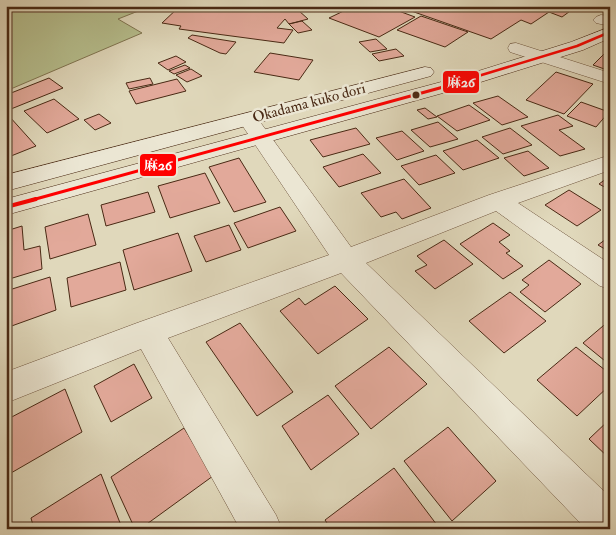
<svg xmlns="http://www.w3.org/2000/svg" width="616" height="535" font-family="'IM FELL Double Pica','Noto Serif JP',serif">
  <rect width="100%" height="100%" fill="#e0d8bb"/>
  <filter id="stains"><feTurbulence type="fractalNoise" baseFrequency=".004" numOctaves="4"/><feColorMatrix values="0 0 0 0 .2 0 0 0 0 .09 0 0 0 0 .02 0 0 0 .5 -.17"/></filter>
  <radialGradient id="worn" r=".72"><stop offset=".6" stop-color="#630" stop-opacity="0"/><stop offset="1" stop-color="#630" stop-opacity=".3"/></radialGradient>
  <!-- green -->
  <path fill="#b6be8d" stroke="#807450" d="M 6,6 L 151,6 L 118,19 L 142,33 L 6,91 Z"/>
  <!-- building -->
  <path fill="#e2a99a" stroke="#492914" d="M 307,6 L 298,10 L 308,19 L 289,24 L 285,19 L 277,28 L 293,30 L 284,43 L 179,29 L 181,26 L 162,23 L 180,6 Z
    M 354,6 L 385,6 L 415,17 L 379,37 L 329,18 Z
    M 397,6 L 577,6 L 562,17 L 549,12 L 531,24 L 521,20 L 491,39 Z
    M 421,16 L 468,32 L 445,47 L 397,30 Z
    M 302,21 L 312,30 L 298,33 L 289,24 Z
    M 192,35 L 236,42 L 226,54 L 220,53 L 188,38 Z
    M 376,39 L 387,49 L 370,52 L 359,42 Z
    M 396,49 L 404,56 L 379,61 L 372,54 Z
    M 270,53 L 313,60 L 299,80 L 254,72 Z
    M 605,53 L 610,54 L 610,71 L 593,65 Z
    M 176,56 L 186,62 L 168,70 L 158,63 Z
    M 185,65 L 190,68 L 174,74 L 169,71 Z
    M 191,69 L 202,76 L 187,82 L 176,75 Z
    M 556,72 L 593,84 L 564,114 L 526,100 Z
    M 49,78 L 63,88 L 6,111 L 6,95 Z
    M 150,78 L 153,84 L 129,89 L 126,83 Z
    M 177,79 L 186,91 L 136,104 L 129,91 Z
    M 498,96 L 528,117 L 502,125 L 473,103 Z
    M 54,99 L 79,119 L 47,133 L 24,111 Z
    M 581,102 L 609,112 L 596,127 L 567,116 Z
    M 469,105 L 490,120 L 457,131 L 437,116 Z
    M 425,108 L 437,117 L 428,119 L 417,110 Z
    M 99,114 L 111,123 L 95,130 L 84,120 Z
    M 558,115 L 573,126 L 559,130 L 585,149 L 560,156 L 521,126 Z
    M 9,116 L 36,146 L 6,158 L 6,117 Z
    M 438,122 L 458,139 L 430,147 L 411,130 Z
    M 356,128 L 370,144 L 323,157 L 310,140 Z
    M 510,128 L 532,145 L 503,154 L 482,137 Z
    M 402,131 L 424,151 L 397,160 L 376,138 Z
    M 477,140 L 499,158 L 463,170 L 443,151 Z
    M 528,151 L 549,168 L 524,176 L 504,158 Z
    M 363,154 L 381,173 L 339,187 L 323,167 Z
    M 436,155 L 455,173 L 419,185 L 401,166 Z
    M 239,158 L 266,202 L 234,212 L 209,167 Z
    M 205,173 L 220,203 L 170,218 L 158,186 Z
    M 610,176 L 610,190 L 599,184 Z
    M 404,179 L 431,208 L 402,219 L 396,212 L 381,217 L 361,193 Z
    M 569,190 L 601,210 L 577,226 L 545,205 Z
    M 148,192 L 155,212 L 106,226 L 101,205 Z
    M 280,207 L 296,231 L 248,248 L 234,223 Z
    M 88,214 L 96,245 L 50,259 L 45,227 Z
    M 493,223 L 510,235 L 499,242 L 510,251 L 506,253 L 523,266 L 503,279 L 460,244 Z
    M 229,225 L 241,250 L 206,262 L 194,236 Z
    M 22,226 L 24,250 L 40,246 L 42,269 L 6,280 L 6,231 Z
    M 178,233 L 192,271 L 134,290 L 123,250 Z
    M 610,236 L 610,252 L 598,245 Z
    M 444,240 L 473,264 L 435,289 L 415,271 L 427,265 L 417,256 Z
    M 549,260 L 581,284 L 545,312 L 520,292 L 529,285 L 522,280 Z
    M 120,262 L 126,290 L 71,307 L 67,278 Z
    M 50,277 L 56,310 L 6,328 L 6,291 Z
    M 335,286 L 368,319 L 318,354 L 280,311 L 299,298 L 305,305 Z
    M 510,292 L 546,321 L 504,353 L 469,321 Z
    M 610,320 L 610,365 L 583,343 Z
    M 240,323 L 293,392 L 257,416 L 206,342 Z
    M 389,347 L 427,384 L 371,429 L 335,386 Z
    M 576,347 L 610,374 L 610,385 L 577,416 L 537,380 Z
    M 134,364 L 152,398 L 111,422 L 94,386 Z
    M 65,389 L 82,432 L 11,473 L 6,455 L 6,420 Z
    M 328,395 L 359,434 L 311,470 L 282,426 Z
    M 610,419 L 610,459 L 589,439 Z
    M 448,427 L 496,481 L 452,521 L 404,461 Z
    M 184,428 L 213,476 L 140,529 L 135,529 L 111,477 Z
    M 394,468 L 440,529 L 331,529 L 325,520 Z
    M 101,474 L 122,528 L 34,529 L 31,518 Z"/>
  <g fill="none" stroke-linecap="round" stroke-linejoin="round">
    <defs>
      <path id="minor" d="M 601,15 L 610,16 L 610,26 L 596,23 L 593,20 L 596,17 Z
        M 516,43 L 610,73 L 610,84 L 510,52 L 508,48 L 510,44 Z
        M 248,113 L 255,115 L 351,247 L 489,195 L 610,155 L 610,170 L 518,203 L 610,264 L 610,289 L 600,286 L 496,211 L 366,263 L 610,497 L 610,529 L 586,529 L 341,273 L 168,338 L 276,515 L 282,529 L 240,529 L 141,349 L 6,403 L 6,372 L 137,323 L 329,255 L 238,119 L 241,115 Z"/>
      <path id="secondary" d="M 610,27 L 610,38 L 583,50 L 468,86 L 6,215 L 6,199 L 456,78 L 571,42 Z
        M 425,67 L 431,68 L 434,72 L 431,76 L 6,191 L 6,175 Z"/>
    </defs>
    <!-- minor casing -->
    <use href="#minor" stroke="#6f553e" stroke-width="1"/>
    <!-- secondary casing -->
    <use href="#secondary" stroke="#492914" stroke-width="1"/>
    <!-- minor -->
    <use href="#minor" fill="#ebe6d3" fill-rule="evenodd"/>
    <!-- secondary -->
    <use href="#secondary" fill="#ebe6d3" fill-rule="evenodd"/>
    <defs>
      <path id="bus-1-far2" d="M 442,87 L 577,46 L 610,32"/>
      <path id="bus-1-far1" d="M 32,200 L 447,86"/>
      <path id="bus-1" d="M 6,207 L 36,199"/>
    </defs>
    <!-- bus-1-far2 casing -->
    <use href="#bus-1-far2" stroke="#ebe6d3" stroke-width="5"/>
    <!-- bus-1-far1 casing -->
    <use href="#bus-1-far1" stroke="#ebe6d3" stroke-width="6"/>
    <!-- bus-1 casing -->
    <use href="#bus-1" stroke="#ebe6d3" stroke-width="8"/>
    <!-- bus-1-far2 -->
    <use href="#bus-1-far2" stroke="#f00" stroke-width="2.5"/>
    <!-- bus-1-far1 -->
    <use href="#bus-1-far1" stroke="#f00" stroke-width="3"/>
    <!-- bus-1 -->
    <use href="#bus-1" stroke="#f00" stroke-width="4"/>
  </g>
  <!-- markers -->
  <circle fill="#492914" stroke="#ebe6d3" stroke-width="2" cx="416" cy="95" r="4.5"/>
  <g text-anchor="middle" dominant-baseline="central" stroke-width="5" stroke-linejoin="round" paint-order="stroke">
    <!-- far-street labels -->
    <g font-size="15" fill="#492914" stroke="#ebe6d3">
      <text transform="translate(309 103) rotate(-15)">Okadama kuko dori</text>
    </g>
  </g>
  <g stroke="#ebe6d3" stroke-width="2">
    <rect x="442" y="70" width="38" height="24" rx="5" fill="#f00"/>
    <rect x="139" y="153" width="38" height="24" rx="5" fill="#f00"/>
  </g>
  <g font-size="14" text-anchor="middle" font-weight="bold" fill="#fff">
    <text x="461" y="87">麻26</text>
    <text x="158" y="170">麻26</text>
  </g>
  <!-- margin -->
  <rect width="616" height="535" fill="none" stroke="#e0d8bb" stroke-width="25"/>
  <rect x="8" y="8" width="601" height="520" fill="none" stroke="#492914" stroke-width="2.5"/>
  <rect x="12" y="12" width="591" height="510" fill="none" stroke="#492914"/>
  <rect width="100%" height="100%" filter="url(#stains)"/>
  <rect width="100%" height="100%" fill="url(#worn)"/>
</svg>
